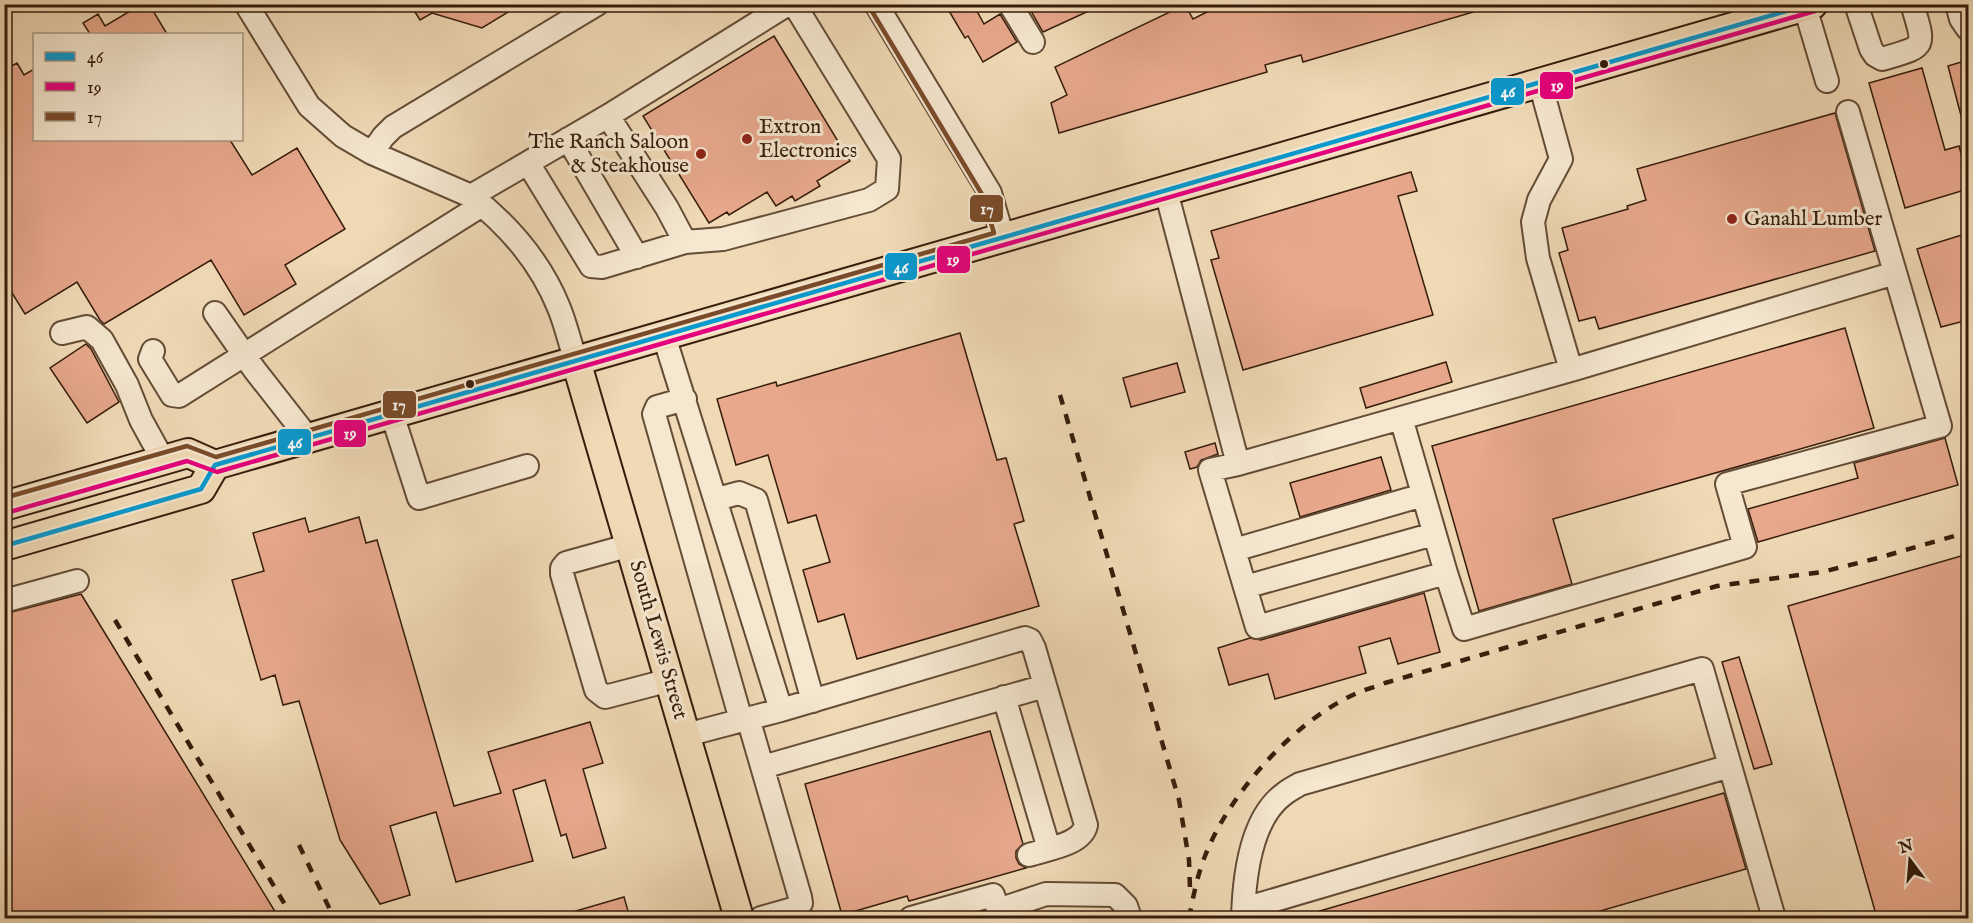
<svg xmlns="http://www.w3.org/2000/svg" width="1973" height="923" font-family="'IM FELL English',serif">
  <rect width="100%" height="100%" fill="#f0dab6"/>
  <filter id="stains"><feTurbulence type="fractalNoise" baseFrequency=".00333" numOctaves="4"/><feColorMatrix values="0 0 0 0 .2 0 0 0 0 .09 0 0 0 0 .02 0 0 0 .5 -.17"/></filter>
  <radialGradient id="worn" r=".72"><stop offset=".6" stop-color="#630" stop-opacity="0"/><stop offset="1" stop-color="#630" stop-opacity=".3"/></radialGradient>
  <!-- building -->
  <path fill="#e7a88c" stroke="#361c0b" stroke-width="1.5" d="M 142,4 L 149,4 L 167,34 L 90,34 L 83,23 L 98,14 L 105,26 Z
    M 410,4 L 521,4 L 482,28 L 432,13 L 420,20 Z
    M 960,4 L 973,4 L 984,24 L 1000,14 L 1017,42 L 983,62 L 968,36 L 965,38 L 949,11 Z
    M 1027,4 L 1104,4 L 1043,32 Z
    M 1223,4 L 1487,4 L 1487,8 L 1303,62 L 1301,55 L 1265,65 L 1267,72 L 1059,133 L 1051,103 L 1067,95 L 1055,67 L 1180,7 L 1188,10 L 1193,19 Z
    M 774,36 L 850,161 L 817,181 L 820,186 L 795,201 L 792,196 L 776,206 L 767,192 L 729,215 L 727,212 L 709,223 L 643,116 Z
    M 1968,60 L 1968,126 L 1964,127 L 1948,66 Z
    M 17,63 L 24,75 L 34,69 L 34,140 L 230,140 L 252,175 L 297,148 L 345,229 L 285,265 L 296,284 L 244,315 L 211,260 L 104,324 L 100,320 L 77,282 L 25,314 L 4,280 L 4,70 Z
    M 1922,68 L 1945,150 L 1959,146 L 1968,179 L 1968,189 L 1905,208 L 1869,83 Z
    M 1835,113 L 1875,251 L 1599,329 L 1595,317 L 1579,321 L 1559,253 L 1568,250 L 1562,228 L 1628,209 L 1627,206 L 1646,200 L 1637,169 Z
    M 1411,172 L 1417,191 L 1398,196 L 1433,315 L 1243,370 L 1211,260 L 1219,258 L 1211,231 Z
    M 1968,233 L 1968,320 L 1941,327 L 1917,249 Z
    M 1845,328 L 1874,428 L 1553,519 L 1572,584 L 1479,611 L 1432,446 Z
    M 960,333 L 997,460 L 1006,458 L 1024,521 L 1014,524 L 1039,606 L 857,659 L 844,614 L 818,622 L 803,570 L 830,562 L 816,515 L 788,523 L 768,455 L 736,465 L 717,399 L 776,382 L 777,386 Z
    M 86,344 L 91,349 L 119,402 L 87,423 L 50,368 Z
    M 1446,362 L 1452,382 L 1366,408 L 1360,388 Z
    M 1177,363 L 1185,392 L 1131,407 L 1123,378 Z
    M 1945,438 L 1958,485 L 1758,542 L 1748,509 L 1858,478 L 1854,463 Z
    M 1215,443 L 1218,454 L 1201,460 L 1197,467 L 1190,469 L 1185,452 Z
    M 1381,457 L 1391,490 L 1300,517 L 1290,483 Z
    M 359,517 L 366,543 L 377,540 L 454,806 L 501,793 L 488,752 L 590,722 L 603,763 L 583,769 L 606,848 L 573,858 L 566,834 L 561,836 L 545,780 L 513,790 L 533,861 L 456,882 L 436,812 L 390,826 L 410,895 L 380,904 L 340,840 L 299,701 L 283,705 L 275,675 L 261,680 L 232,580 L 264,571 L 253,533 L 305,518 L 309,532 Z
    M 1968,554 L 1968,918 L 1877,918 L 1788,606 Z
    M 1424,593 L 1440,652 L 1398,664 L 1390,638 L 1359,647 L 1366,673 L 1275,699 L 1268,674 L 1229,685 L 1218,648 L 1250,638 L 1261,640 Z
    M 81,594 L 279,918 L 4,918 L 4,614 Z
    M 1739,657 L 1772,764 L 1754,769 L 1722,662 Z
    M 990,731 L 1023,844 L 1016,851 L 1016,858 L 1019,864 L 1026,868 L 909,901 L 907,896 L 842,915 L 805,784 Z
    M 1724,793 L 1746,869 L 1576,918 L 1307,918 L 1306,915 Z
    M 624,897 L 630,918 L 562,918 L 562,915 Z"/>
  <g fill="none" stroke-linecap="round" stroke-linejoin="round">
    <defs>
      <path id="minor" d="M 246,4 L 309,106 L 343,136 L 372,153 L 471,196 C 508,225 541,263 559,308 C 566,325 570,344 576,361
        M 876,4 L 990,193 L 1003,238
        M 1010,4 L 1033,42
        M 1856,4 L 1871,49 L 1875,55 L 1882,59 C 1926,46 1926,49 1912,4
        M 1957,4 L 1961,19 L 1968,29
        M 1805,7 L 1827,81
        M 1540,83 L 1561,159 L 1539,200 L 1533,222 L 1538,258 L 1571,370 L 1895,273
        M 608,116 L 667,208 L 685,242 L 723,239 L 869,200 L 887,189 L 889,159 L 794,4
        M 568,139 L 637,257
        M 372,153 L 383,137 L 393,127 L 597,4
        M 528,163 L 591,266 L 602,267 L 685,242
        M 1166,191 L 1238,464 L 1210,470 L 1257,627 L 1446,573 L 1464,629 L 1745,547 L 1727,484 L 1940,426 L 1848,112
        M 471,196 L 608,116 L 788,4
        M 215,313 L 254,369 L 308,438
        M 62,333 L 87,327 L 102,340 L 127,385 L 141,420 L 163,460
        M 664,336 L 781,710
        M 153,351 L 150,359 L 172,395 L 179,396 L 482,205
        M 685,399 L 657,407 L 654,414 L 741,720
        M 392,414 L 419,498 L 527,466
        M 1401,418 L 1446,573
        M 1238,464 L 1571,370
        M 717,499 L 739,493 L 756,500 L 813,701
        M 631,545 L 566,563 L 562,568 L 562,574 L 596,690 L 605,697 L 670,680
        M 1234,550 L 1423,495
        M 1245,587 L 1434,534
        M 4,601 L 77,581
        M 1004,697 L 1049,849
        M 748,718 L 800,897 L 801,903 L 796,908 L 761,918
        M 686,735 L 781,710 L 1025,638 L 1030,640 L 1034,648 L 1086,825 C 1082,845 1046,849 1029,855
        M 763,767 L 1045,686
        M 1244,909 L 1730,766
        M 998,910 L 1046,894 L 1115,895 L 1126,906 L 1130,918
        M 911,918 L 993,895 L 1001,918
        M 1243,918 C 1244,880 1250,819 1284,794 C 1289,790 1295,787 1300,784 L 1702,669 L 1774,918"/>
      <path id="major" d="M 576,361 L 739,918
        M 4,506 L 188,453 L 215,465 L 1813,4
        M 4,546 L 201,489 L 215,465"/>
    </defs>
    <!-- minor casing -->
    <use href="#minor" stroke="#644c36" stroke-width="26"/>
    <!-- major casing -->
    <use href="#major" stroke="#361c0b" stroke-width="32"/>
    <!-- minor -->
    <use href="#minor" stroke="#f5e7d0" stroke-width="22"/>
    <!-- major -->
    <use href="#major" stroke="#f0dab6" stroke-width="28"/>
    <!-- rail -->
    <path stroke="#361c0b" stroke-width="4.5" stroke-dasharray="10 10" stroke-linecap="butt" d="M 1060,395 L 1179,800 L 1189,860 L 1190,889
      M 115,620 L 293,918
      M 299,845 L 334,918
      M 1189,918 C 1193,898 1197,876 1205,856 C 1229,794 1293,722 1355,694 C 1364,690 1375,687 1385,683 L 1717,586 L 1822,572 L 1878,558 L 1968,532"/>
    <defs>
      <path id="bus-1" d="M 4,546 L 201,489 L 215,465 L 1811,4"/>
      <path id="bus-2" d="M 6,513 L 187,461 L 217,472 L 1815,11"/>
      <path id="bus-3" d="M 4,498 L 187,446 L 216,457 L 994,233 L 983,196 L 870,8"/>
    </defs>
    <!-- bus-1 casing -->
    <use href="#bus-1" stroke="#f5e7d0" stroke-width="9"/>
    <!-- bus-2 casing -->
    <use href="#bus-2" stroke="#f5e7d0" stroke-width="9"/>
    <!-- bus-3 casing -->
    <use href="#bus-3" stroke="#f5e7d0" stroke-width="9"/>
    <!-- bus-1 -->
    <use href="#bus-1" stroke="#0899cf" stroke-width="4.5"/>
    <!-- bus-2 -->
    <use href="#bus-2" stroke="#e5007d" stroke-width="4.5"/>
    <!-- bus-3 -->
    <use href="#bus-3" stroke="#7a4b2a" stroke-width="4.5"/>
  </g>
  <!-- markers -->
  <g fill="#361c0b" stroke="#f5e7d0" stroke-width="2">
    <circle cx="1604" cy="64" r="5"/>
    <circle cx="470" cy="384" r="5"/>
  </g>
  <g fill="#8f2418" stroke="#f5e7d0" stroke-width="2">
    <circle cx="747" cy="139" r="6"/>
    <circle cx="701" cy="154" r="6"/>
    <circle cx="1732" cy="219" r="6"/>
  </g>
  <g text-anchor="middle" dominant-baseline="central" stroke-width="6" stroke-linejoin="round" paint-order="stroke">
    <!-- poi labels -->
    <g font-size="21" fill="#361c0b" stroke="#f5e7d0" text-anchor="start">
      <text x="759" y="127">Extron<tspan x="759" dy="24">Electronics</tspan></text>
      <text x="689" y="142" text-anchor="end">The Ranch Saloon<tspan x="689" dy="24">&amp; Steakhouse</tspan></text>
      <text x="1744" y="219">Ganahl Lumber</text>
    </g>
    <!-- street labels -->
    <g font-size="21" fill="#361c0b" stroke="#f5e7d0">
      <text transform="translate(658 640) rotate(74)">South Lewis Street</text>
    </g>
  </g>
  <g stroke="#f5e7d0" stroke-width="2">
    <rect x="1539" y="71" width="35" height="29" rx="6" fill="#e5007d"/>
    <rect x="1490" y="77" width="35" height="29" rx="6" fill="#0899cf"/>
    <rect x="969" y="194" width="35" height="29" rx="6" fill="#7a4b2a"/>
    <rect x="936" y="245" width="35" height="29" rx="6" fill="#e5007d"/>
    <rect x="884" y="252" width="34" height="29" rx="6" fill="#0899cf"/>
    <rect x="382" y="390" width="35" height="29" rx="6" fill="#7a4b2a"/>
    <rect x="333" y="419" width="34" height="29" rx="6" fill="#e5007d"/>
    <rect x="277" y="428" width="35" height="28" rx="6" fill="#0899cf"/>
  </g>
  <g font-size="16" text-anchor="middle" font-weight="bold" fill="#fff">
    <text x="1557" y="91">19</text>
    <text x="1508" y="97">46</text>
    <text x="987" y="214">17</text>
    <text x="953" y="265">19</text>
    <text x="901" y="273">46</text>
    <text x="399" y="410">17</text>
    <text x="350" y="439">19</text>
    <text x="295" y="448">46</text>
  </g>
  <!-- margin -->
  <rect width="1973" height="923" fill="none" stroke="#f0dab6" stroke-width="24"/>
  <rect x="6" y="6" width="1961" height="911" fill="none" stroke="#361c0b" stroke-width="3"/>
  <rect x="12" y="12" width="1949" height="899" fill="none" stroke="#361c0b" stroke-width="1.5"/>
  <!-- legend -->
  <rect x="33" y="33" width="210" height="108" fill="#f5e7d0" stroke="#a99681" stroke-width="1.5"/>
  <rect x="45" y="52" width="30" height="9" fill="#0899cf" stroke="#a99681" stroke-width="1.5"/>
  <text x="87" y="63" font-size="18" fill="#361c0b">46</text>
  <rect x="45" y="82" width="30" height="9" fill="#e5007d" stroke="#a99681" stroke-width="1.5"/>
  <text x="87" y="93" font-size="18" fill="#361c0b">19</text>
  <rect x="45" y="112" width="30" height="9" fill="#7a4b2a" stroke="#a99681" stroke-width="1.5"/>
  <text x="87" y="123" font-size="18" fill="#361c0b">17</text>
  <!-- north arrow -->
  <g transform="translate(1910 860) rotate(344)" stroke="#f5e7d0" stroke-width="4.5" paint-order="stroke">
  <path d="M0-4.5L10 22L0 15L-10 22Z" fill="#361c0b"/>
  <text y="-9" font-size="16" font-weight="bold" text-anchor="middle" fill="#361c0b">N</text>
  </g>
  <rect width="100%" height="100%" filter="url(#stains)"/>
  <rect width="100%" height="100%" fill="url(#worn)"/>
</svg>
